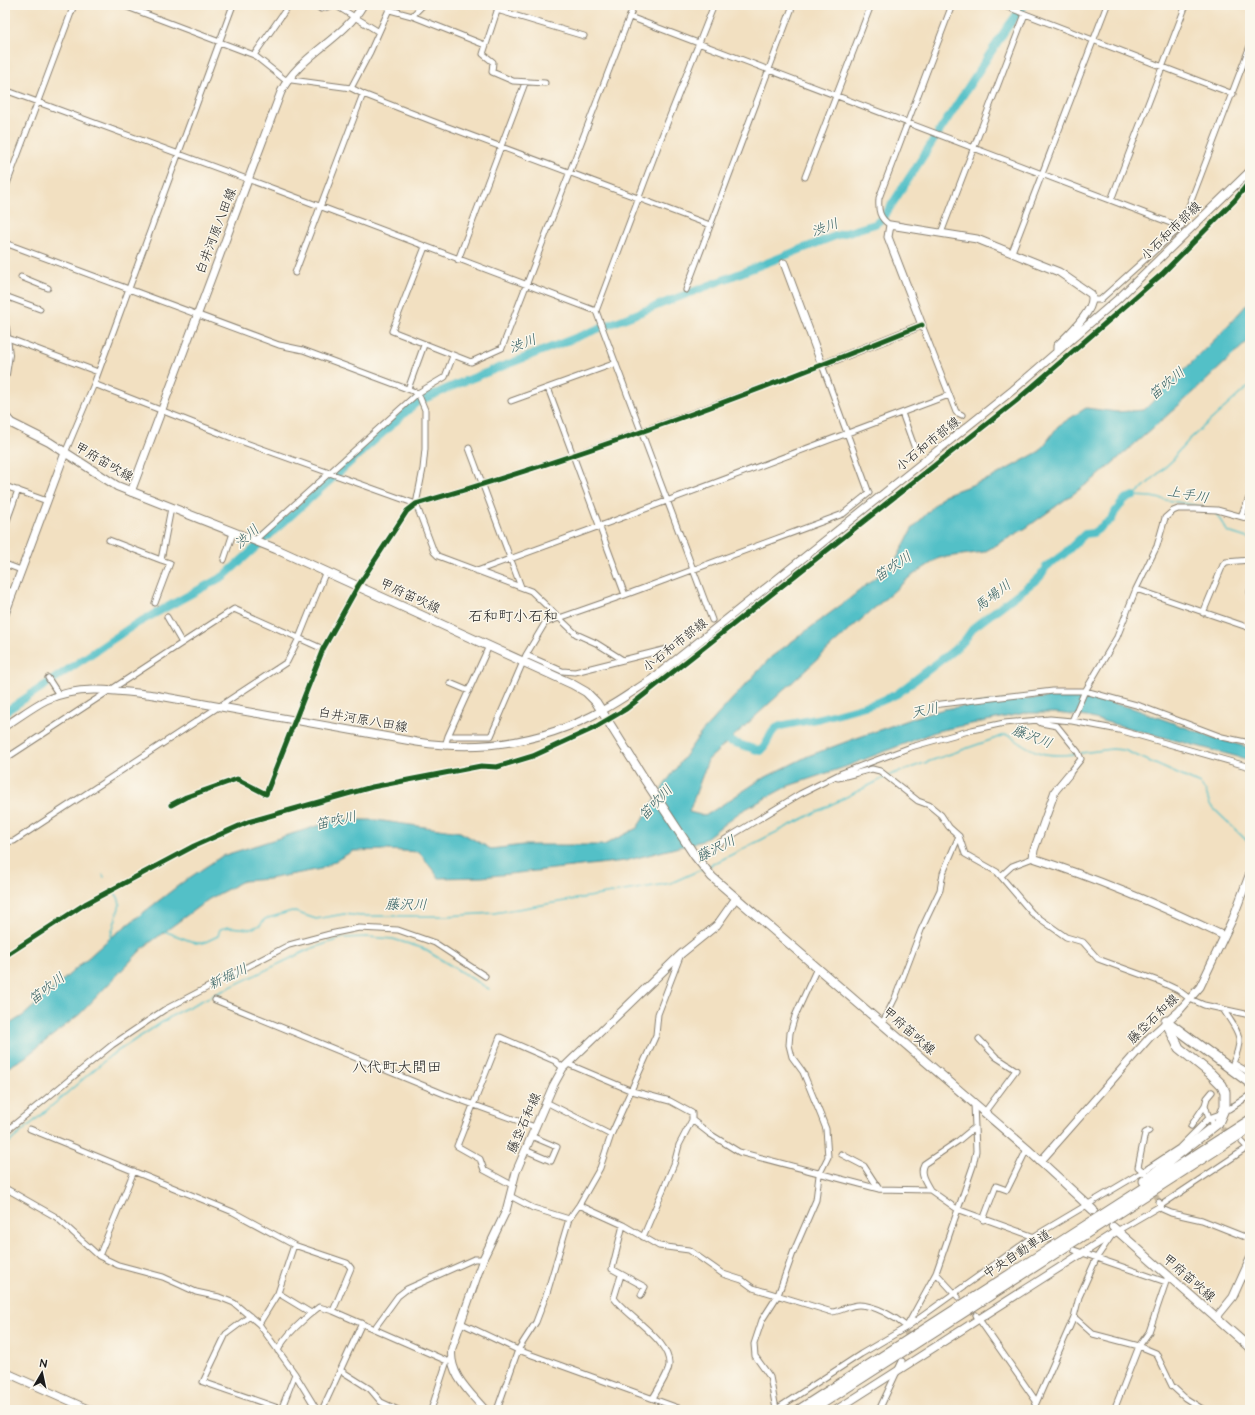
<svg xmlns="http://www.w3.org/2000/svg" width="1255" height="1415" font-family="'Architects Daughter','Klee One',sans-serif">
  <rect width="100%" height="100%" fill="#fbf7ec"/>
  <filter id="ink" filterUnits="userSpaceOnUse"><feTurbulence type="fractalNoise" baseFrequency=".025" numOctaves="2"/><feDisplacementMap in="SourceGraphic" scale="8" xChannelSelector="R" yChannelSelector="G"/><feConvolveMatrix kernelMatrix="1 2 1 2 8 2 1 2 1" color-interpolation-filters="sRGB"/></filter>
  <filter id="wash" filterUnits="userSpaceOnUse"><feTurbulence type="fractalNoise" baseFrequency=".012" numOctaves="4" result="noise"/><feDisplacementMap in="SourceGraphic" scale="16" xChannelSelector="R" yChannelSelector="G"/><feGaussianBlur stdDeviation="0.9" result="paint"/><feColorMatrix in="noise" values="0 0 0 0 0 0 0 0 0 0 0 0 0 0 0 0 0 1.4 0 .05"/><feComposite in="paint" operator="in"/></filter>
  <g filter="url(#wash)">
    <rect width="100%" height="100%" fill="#f2e0c1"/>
    <!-- water -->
    <path fill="#52c0c7" stroke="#376e72" d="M 1250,301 L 1250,339 L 1195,391 L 1098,476 L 1026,528 L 984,552 L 939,558 L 910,577 L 847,632 L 708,760 L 689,812 L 705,816 L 760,780 L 808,756 L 851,740 L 916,717 L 944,709 L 1001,701 L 1071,696 L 1090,698 L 1132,708 L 1212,737 L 1250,748 L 1250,760 L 1087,717 L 1057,713 L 1025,713 L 937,731 L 845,767 L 788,786 L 740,812 L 702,841 L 625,861 L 482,877 L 439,878 L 419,852 L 387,850 L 353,851 L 321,869 L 268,879 L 243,881 L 209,899 L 144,947 L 80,1014 L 24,1058 L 5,1069 L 5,1027 L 24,1015 L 109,939 L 183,882 L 222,856 L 336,820 L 376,820 L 460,832 L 491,849 L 523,845 L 604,845 L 637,828 L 665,784 L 701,733 L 771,657 L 849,599 L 895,562 L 912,529 L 944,495 L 991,478 L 1040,451 L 1058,426 L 1086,408 L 1117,412 L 1144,410 L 1222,332 Z"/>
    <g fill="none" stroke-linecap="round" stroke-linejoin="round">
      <!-- stream -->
      <path stroke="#52c0c7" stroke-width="1.5" d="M 1134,496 L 1174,459 L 1176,454 L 1192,437 L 1250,385
        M 1134,496 L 1151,497 L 1203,507
        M 1215,512 L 1228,532 L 1250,539
        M 1081,753 L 1112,749 L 1124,750 L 1200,784 L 1206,792 L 1210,805 L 1245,839 L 1250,841
        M 707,867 L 890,775 L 1005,735 L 1010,736 C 1037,755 1045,757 1077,754
        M 103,875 L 104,877
        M 164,931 L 196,943 L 203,943 L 218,936 L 220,929 L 229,927 L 251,929 L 260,925 L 265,919 L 292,911 L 316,919 L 344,914 L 360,916 L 445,916 L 494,913 L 671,883 L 702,869
        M 110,939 L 120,904 L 118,897 L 113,891
        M 5,1146 L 110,1056 L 178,1012 L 310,949 L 342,938 L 368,937 L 393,939 L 422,948 L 489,989"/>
      <!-- river -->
      <path stroke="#52c0c7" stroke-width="8" d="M 5,712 L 134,625 L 224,576 L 417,402 L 460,383 L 835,236 L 875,224 L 883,218 L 1006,29 L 1024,5
        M 720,738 L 760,751 C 770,743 768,731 780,726 L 821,718 L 879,702 L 897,694 L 954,650 L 964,641 L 974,627 L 1040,577 L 1046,567 L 1064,554 L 1085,534 L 1093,533 L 1112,519 L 1115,512 L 1125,499 L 1134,496"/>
    </g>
  </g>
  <g filter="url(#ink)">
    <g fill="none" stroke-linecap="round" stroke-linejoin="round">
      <!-- street-tunnel -->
      <path stroke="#c7b9a0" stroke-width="5" stroke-dasharray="5 2.5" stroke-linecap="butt" d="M 1215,1124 L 1230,1134
        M 1152,1188 L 1159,1202
        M 1040,1239 L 1056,1244
        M 905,1343 L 907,1331"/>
      <defs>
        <path id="street" d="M 122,5 L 254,55 L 284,79 L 351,88 L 363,94 L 432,121 L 710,225
          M 315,5 L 321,9 L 335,5 L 379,32
          M 499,5 L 483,54 L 493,62 L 492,72 L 513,81 L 545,83
          M 1002,5 L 1233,94
          M 390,10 L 412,16 L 485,45
          M 497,10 L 584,36
          M 412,16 L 423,5
          M 630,17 L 1181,227
          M 254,55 L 289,5
          M 351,88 L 370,52 L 391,5
          M 5,90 L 277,190 L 596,311
          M 805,177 L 871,5
          M 5,189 L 74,5
          M 1111,200 L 1186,5
          M 890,225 C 879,218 878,210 879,198 L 952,5
          M 941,233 L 1025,14
          M 5,243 L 279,345 L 303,350 L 418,393
          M 425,247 L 392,331 L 471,362 L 502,348 L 634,5
          M 1012,252 L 1107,5
          M 458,260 L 525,83
          M 295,273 L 363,94
          M 21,277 L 48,288
          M 686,290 L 793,5
          M 5,296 L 40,309
          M 1093,300 L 1100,300 L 1181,227 L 1250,46
          M 922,325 L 956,412 L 962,415
          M 5,337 L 98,372
          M 94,384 L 232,438 L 416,504
          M 548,388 L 625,595
          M 408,389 L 424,345
          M 418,393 L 425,410 L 425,449 L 423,469 L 416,504 L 434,552 L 438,556 L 531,591 L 576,634 L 596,643 L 623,660
          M 511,401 L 616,363
          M 902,413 L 914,446
          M 469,448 L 521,587
          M 65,453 L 94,384 L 233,5
          M 5,486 L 47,501
          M 1241,516 L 1250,496
          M 5,526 L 18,490
          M 109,540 L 161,560
          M 254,541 L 418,393 L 445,377 L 453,356
          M 224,560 L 233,533
          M 5,564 L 21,570
          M 477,571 L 600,526 L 949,395
          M 5,589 L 13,592
          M 1136,589 L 1250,628
          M 1250,591 L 1250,593
          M 155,603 L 170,563 L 161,560 L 171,508
          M 1203,613 L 1223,565 L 1226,562 L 1250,560
          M 167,617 L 182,643
          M 712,620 L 596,311 L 660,141 L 714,5
          M 526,655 L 562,671 L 575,672 L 667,649
          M 48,678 L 59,695
          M 450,683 L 469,691
          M 933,705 L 1053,691 L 1085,691 L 1140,706 L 1222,737 L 1250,743
          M 1037,720 L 1041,723 L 1057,726 L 1078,752 L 1081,759 L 1069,774
          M 1072,721 L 1084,693 L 1117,637 L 1136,589 L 1157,546 L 1165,518 L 1173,511 L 1178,509 L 1195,509 L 1217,510 L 1250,519
          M 445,746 L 448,736 L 489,646
          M 5,759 L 234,609 L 323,649
          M 838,778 L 872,769 L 880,771 L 918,801 L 929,805 L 941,815 L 949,827 L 959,836 L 965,854 L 997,872 L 1032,913 L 1066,937 L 1083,942 L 1098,959 L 1161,982 L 1178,990 L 1190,999 L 1204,1005 L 1250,1015
          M 171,805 L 186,797 L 237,779 L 266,794 L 323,649 L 358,586 L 407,511 L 416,504 C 554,465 687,415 822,365 L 869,493 L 843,514 L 625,595 L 545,623 L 526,655 L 491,736 L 448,736
          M 5,842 L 14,841 L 287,662 L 299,638 L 326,571
          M 696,857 L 800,794 L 842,773 L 911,747 L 972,730 L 1004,723 L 1050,719 L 1072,721 L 1119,730 L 1250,767
          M 1001,876 L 1012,866 L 1033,858
          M 215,1000 L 444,1094 L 535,1127
          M 1223,1009 C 1238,1033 1245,1035 1233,1063 L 1250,1073
          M 882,1024 L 895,998 L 921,930 L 940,890 L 943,873 L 959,836
          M 979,1039 L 996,1057 L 1016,1070 L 984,1113
          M 568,1064 L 632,1091 L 670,1101 L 692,1113 L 692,1120 L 679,1145 L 674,1164 L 643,1237
          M 546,1102 L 611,1135
          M 1205,1105 L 1209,1118 L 1212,1121
          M 1229,1109 L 1250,1095
          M 692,1120 L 710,1134 L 739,1152 L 879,1189 L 930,1190 L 957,1209 L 1040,1239
          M 1191,1126 L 1205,1105 L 1207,1098 L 1212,1092
          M 30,1129 L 233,1212 L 294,1245 L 347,1263 L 351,1268 L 333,1311
          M 5,1132 L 112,1045 L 164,1010 L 289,945 L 330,934 L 359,928 L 398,930 L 435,943 L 485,976
          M 1242,1142 L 1250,1150
          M 525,1150 L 551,1161 L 557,1147 L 531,1136
          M 841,1154 L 864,1166 L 879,1189
          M 1145,1173 L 1138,1167 L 1145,1133 L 1149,1131
          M 512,1185 L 484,1170 L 480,1159 L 457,1146 L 500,1037 L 555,1061 L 563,1068
          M 5,1188 L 56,1217 L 99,1256 L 118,1265 L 163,1277 L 196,1292 L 219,1297 L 234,1303 L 259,1324 L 295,1374 L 317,1410
          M 930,1190 C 925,1181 919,1173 924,1164 L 958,1141 L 975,1127
          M 510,1196 L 533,1208 L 569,1219
          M 1159,1202 L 1162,1209 L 1171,1213 L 1202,1220 L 1250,1239
          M 579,1205 L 623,1225 L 659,1246 L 689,1250 L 723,1274 L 742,1280 L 753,1288 L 832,1312 C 841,1311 850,1305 859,1305 C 875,1305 895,1317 907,1327
          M 983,1220 L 996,1186 L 1007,1190 L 1027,1149
          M 623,1225 L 612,1269 L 645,1287 L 641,1295
          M 1117,1231 L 1160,1206 L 1250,1146
          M 1074,1250 L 1166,1282
          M 99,1256 L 134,1171
          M 936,1273 L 958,1297
          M 621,1275 L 614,1298 C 627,1317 677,1344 668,1370 C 665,1379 658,1389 653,1398
          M 278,1293 L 311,1313
          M 976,1315 L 1036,1401
          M 250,1316 L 226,1334 L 203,1382 L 281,1409
          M 1074,1317 L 1093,1334 L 1139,1346 L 1156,1353 L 1172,1386 L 1185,1398 L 1204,1410
          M 461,1323 L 518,1350 L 684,1410
          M 259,1324 L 278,1293 L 294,1245
          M 907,1326 L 936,1273 L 973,1166 L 976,1151 L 974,1104
          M 374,1329 L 398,1296 L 407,1289 L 474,1259 L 483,1259
          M 278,1351 C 283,1337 307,1316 319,1307 L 333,1311 L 447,1361 L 452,1361
          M 340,1370 L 370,1389 L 381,1402 L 398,1410
          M 776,1409 L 770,1377 L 755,1356 L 754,1344 L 762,1320 L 778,1295 L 793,1253 L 816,1200 L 819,1175 L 828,1157 L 826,1129 L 821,1116 L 803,1072 L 792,1057 L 789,1045 L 790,1033 L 795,1016 L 817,968
          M 281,1410 L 295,1374
          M 322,1410 L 362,1323
          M 431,1410 L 447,1361
          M 497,1410 L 518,1350 L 536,1322 L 547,1293 L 569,1219 L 579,1205 L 600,1168 L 611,1135 L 656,1035 L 658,1014 L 681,954
          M 775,1410 L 861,1354 L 907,1327 L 1033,1237 L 1144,1171 L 1179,1148 L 1209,1118 L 1220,1114
          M 879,1410 L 902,1361
          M 1033,1410 L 1074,1317 L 1079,1297 L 1097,1257 L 1112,1235
          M 1114,1410 L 1139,1346 L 1149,1332 L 1168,1276"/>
        <path id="secondary" d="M 784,263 L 822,365 L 922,325 L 888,237 L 890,225 L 977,239 L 1059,272 L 1091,294 C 1098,308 1067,336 1057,346 L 1057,352
          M 131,492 L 281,92 C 299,55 343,40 363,5
          M 5,614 L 65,453
          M 5,726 C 18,718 32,707 46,700 C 81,684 118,691 154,695 L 417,742 C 482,752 545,742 603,710 C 620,701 636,689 652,679 L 1013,390 L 1119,298 L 1250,171
          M 1069,774 L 1055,791 L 1034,850 L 1033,858 C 1098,879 1162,906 1224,936
          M 1040,1162 L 1150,1037 L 1179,1011 L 1200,987 L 1233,918 L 1250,873
          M 1216,1318 L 1233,1297 L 1250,1259
          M 5,1372 L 90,1410
          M 485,1410 C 470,1392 448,1374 452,1348 L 483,1259 L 506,1211 L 516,1172 L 553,1086 L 563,1068 L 681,954 L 717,925 L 736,898
          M 836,1410 L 1117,1231"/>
        <path id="primary" d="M 5,328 L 8,355 L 5,374
          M 5,416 L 11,423 L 49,442 L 117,486 L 276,549 L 572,684 L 586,692 L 596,702 L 645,780 L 695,856 L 712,877 L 1027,1149 L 1093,1210
          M 1113,1227 L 1250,1348"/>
        <path id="highway" d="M 1169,1023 L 1250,1083
          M 1144,1181 L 1218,1123 L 1225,1107 L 1225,1092 L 1222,1085 L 1210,1073 L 1179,1048 L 1166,1021
          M 799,1410 L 1250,1120
          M 812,1410 L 1250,1128"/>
      </defs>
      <!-- street casing -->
      <use href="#street" stroke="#877e6e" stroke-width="7"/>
      <!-- secondary casing -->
      <use href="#secondary" stroke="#877e6e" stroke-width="9"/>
      <!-- primary casing -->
      <use href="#primary" stroke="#877e6e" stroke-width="10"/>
      <!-- highway casing -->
      <use href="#highway" stroke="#877e6e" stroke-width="11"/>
      <!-- street -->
      <use href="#street" stroke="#fff" stroke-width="5"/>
      <!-- secondary -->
      <use href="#secondary" stroke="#fff" stroke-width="7"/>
      <!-- primary -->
      <use href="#primary" stroke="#fff" stroke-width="8"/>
      <!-- highway -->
      <use href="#highway" stroke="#fff" stroke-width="9"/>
      <defs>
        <path id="cycleway" d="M 171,805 L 186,797 L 237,779 L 266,794 L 323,649 L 358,586 L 407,511 L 416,504 C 588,455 756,392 922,325
          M 5,956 L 85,904 L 194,846 L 248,822 L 372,787 L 481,766 L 497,767 L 533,756 L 592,729 L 626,709 L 1016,401 L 1162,274 L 1235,200 L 1250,181"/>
      </defs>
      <!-- cycleway casing -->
      <use href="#cycleway" stroke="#fbf7ec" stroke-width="8"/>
      <!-- cycleway -->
      <use href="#cycleway" stroke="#1b5e20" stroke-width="5"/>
    </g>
  </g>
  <g text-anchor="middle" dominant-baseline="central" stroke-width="3" stroke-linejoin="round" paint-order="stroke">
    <!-- street labels -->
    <g font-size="13" fill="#1c1c1c" stroke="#fbf7ec">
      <text transform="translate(216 231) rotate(-69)">白井河原八田線</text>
      <text transform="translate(1171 231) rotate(-44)">小石和市部線</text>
      <text transform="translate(928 444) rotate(-39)">小石和市部線</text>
      <text transform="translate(104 462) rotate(30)">甲府笛吹線</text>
      <text transform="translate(410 596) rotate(25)">甲府笛吹線</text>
      <text transform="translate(675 645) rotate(-38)">小石和市部線</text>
      <text transform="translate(363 720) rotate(10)">白井河原八田線</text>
      <text transform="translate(1153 1019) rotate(-44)">藤垈石和線</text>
      <text transform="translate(909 1031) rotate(41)">甲府笛吹線</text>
      <text transform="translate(524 1123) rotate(-66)">藤垈石和線</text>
      <text transform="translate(1017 1254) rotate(-33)">中央自動車道</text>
      <text transform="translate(1189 1278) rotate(41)">甲府笛吹線</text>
    </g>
    <!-- water labels -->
    <g font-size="14" font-style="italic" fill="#325e60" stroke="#fbf7ec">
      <text transform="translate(825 228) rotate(-20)">渋川</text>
      <text transform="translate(523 344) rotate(-21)">渋川</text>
      <text transform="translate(1167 384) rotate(-40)">笛吹川</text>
      <text transform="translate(1188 495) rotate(10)">上手川</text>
      <text transform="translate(247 537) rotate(-42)">渋川</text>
      <text transform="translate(893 567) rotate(-34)">笛吹川</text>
      <text transform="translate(993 596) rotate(-37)">馬場川</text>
      <text transform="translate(925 711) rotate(-12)">天川</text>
      <text transform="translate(1032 737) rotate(21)">藤沢川</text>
      <text transform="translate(656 803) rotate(-47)">笛吹川</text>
      <text transform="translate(336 821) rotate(-12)">笛吹川</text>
      <text transform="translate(716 849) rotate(-26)">藤沢川</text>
      <text transform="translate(406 905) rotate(1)">藤沢川</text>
      <text transform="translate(228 977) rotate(-25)">新堀川</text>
      <text transform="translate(47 989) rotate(-38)">笛吹川</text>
    </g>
    <!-- quarter labels -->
    <g font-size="15" fill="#1c1c1c" stroke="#fbf7ec">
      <text x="513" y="616">石和町小石和</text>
      <text x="397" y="1067">八代町大間田</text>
    </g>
  </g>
  <!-- margin -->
  <rect width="1255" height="1415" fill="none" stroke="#fbf7ec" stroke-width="20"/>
  <!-- north arrow -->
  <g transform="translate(42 1373) rotate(9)" stroke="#fbf7ec" stroke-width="3" paint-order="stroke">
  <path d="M0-3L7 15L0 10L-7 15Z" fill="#1c1c1c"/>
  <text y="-6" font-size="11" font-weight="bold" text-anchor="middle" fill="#1c1c1c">N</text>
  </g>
</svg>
